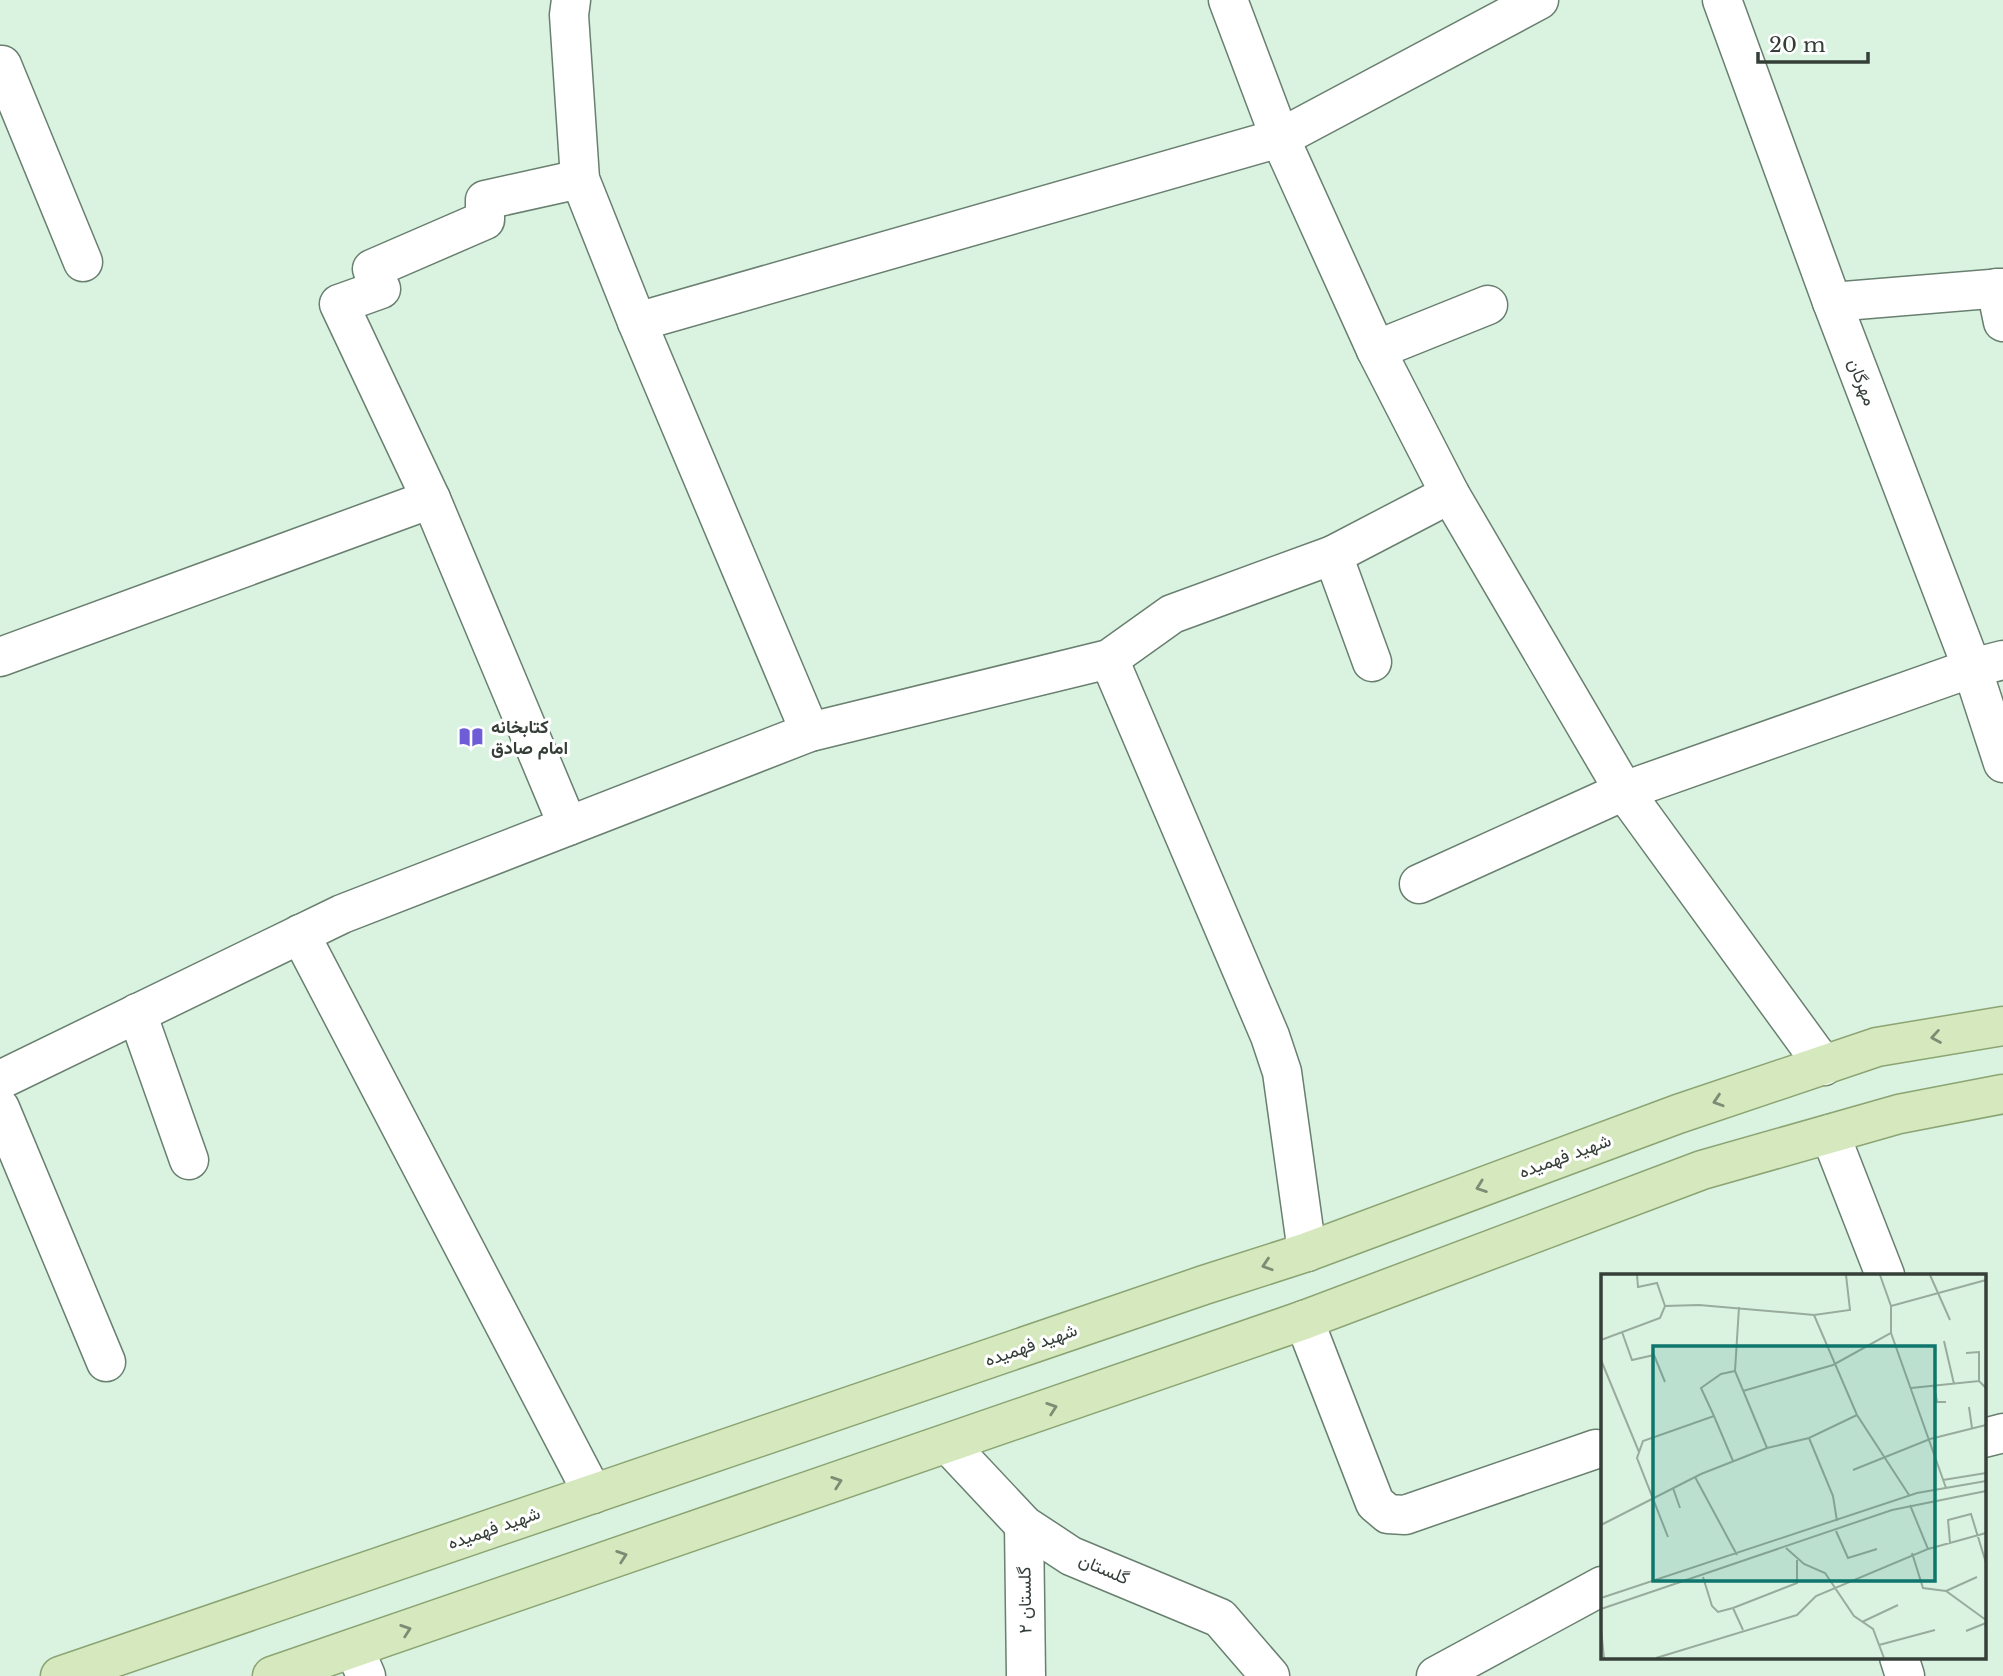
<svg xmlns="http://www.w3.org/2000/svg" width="2003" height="1676" font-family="'Libre Baskerville',Vazirmatn,serif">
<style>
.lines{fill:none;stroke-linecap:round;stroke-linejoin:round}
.minor-casing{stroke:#697f6f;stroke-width:41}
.major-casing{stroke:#8ca473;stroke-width:41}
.minor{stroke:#fff;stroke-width:38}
.major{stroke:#d6e9be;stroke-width:38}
.oneway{stroke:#7d8c74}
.labels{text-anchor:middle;stroke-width:6;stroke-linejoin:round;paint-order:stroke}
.street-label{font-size:18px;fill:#353f38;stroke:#fff}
.poi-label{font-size:18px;font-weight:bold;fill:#353f38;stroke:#fff;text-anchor:start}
.inset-road{fill:none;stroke:#98ab9d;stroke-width:2}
.view{fill:#0f766e;fill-opacity:0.15;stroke:#0f766e;stroke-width:3.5}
.inset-edge{fill:none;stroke:#353f38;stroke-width:3.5}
</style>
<rect width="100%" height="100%" fill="#daf3e1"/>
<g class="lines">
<g class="minor-casing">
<g id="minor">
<polyline points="571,0 569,15 580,179 637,322 810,732"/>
<polyline points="1228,0 1280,138 1376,350 1450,494 1624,791 1824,1066"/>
<polyline points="1722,0 1832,302 1972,668 2003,763"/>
<polyline points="0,66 2,65 83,262"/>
<polyline points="1996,288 2003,322"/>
<polyline points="1832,302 2003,288"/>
<polyline points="637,322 1280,138 1539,0"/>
<polyline points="1376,350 1488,305"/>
<polyline points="431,499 339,304 381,289 372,269 485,220 485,200 580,179"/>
<polyline points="1333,555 1372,662"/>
<polyline points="0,657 431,499 568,826"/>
<polyline points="1109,659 1270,1036 1282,1072 1307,1252"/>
<polyline points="1419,884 1624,791 1972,668 2003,660"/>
<polyline points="300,934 593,1494"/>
<polyline points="137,1013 189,1160"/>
<polyline points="0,1080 342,914 810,732 1109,659 1172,614 1333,555 1450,494"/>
<polyline points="0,1108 106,1362"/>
<polyline points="1830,1134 1885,1275"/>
<polyline points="1304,1320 1375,1503 1388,1514 1405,1515 1596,1449"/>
<polyline points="1984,1438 2003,1433"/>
<polyline points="948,1444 1024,1525 1071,1556 1220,1618 1270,1676"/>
<polyline points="1024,1525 1026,1676"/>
<polyline points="354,1648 366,1676"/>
<polyline points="1899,1657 1905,1676"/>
<polyline points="1436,1676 1602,1586"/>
</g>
</g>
<g class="major-casing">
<g id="major">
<polyline points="60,1676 1204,1285 1307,1252 1678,1114 1877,1047 2003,1026"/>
<polyline points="272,1676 1304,1320 1702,1170 1899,1114 2003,1094"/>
</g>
</g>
<use href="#minor" class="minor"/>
<use href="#major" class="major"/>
</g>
<defs><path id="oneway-chevron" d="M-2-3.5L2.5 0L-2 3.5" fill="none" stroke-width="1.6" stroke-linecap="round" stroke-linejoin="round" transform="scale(1.75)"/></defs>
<g class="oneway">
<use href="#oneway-chevron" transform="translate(1936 1037) rotate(170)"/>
<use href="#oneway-chevron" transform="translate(1718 1101) rotate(162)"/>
<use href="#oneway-chevron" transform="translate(1481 1187) rotate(160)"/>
<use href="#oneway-chevron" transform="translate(1267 1265) rotate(162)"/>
<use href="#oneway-chevron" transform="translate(1052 1408) rotate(-19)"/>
<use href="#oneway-chevron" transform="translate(837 1482) rotate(-19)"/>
<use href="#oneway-chevron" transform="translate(622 1556) rotate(-19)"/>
<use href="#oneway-chevron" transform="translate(406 1630) rotate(-19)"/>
</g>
<defs>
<g id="library-bare" transform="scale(1.89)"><path d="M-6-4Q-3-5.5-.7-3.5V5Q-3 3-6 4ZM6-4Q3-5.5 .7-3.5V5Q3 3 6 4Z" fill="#6d5ed8" stroke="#fff" stroke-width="2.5" paint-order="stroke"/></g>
</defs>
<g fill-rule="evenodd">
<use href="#library-bare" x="471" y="737"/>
</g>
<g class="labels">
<g class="street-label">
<text transform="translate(1862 382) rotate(69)" y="6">مهرگان</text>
<text transform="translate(1565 1156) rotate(-20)" y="6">شهید فهمیده</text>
<text transform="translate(1031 1345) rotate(-19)" y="6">شهید فهمیده</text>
<text transform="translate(494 1528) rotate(-19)" y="6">شهید فهمیده</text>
<text transform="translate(1104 1569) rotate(23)" y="6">گلستان</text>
<text transform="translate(1025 1600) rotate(-91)" y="6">گلستان ۲</text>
</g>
<g class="poi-label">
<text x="491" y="733">کتابخانه<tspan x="491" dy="21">امام صادق</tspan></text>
</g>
</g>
<g transform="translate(1601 1274)">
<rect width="385" height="385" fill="#daf3e1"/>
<path class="inset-road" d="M36,1L37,13L56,9L64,32M279,1L290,32M329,1L349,46M138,33L134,97L166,174M213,41L249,36L245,1M21,58L31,86L53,81L64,108M290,59L345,214M0,66L59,44L64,32L98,31L213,41L256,141L308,221M343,67L353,110M365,79L378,78V107M0,86L38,178M333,112L336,128H345M310,114L378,107L385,114M142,117L232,91L290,59V32L385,6M368,133L371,154M113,142L100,114L120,100L134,97M208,164L232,222L236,247M252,196L329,165L385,151M94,203L136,281M342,206L385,199M72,214L79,234M0,251L100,200L166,174L208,164L256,141M235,257L247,284L276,275M67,263L36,184L42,167L113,142L132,187M349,269L347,246L370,240L385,289M185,274L203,290L224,299L253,342L272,355L283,384M327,275L385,259M311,279L322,314L345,317L385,346M102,303L111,332L117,338L132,334L142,356M345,317L376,303M0,324L316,219L385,207M132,334L196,309V286M0,335L291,236L385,217M261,348L297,331M0,355L3,384M365,357L385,349M278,371L334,356M55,384L196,341L215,322L327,275L309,231"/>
<path class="view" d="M52,72H334V307H52Z"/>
<rect width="385" height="385" class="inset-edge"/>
</g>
<path d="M1758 52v10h110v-10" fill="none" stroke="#353f38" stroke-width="3.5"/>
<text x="1769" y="52" font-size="21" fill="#353f38" stroke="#ffffff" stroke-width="5" paint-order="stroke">20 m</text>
</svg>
